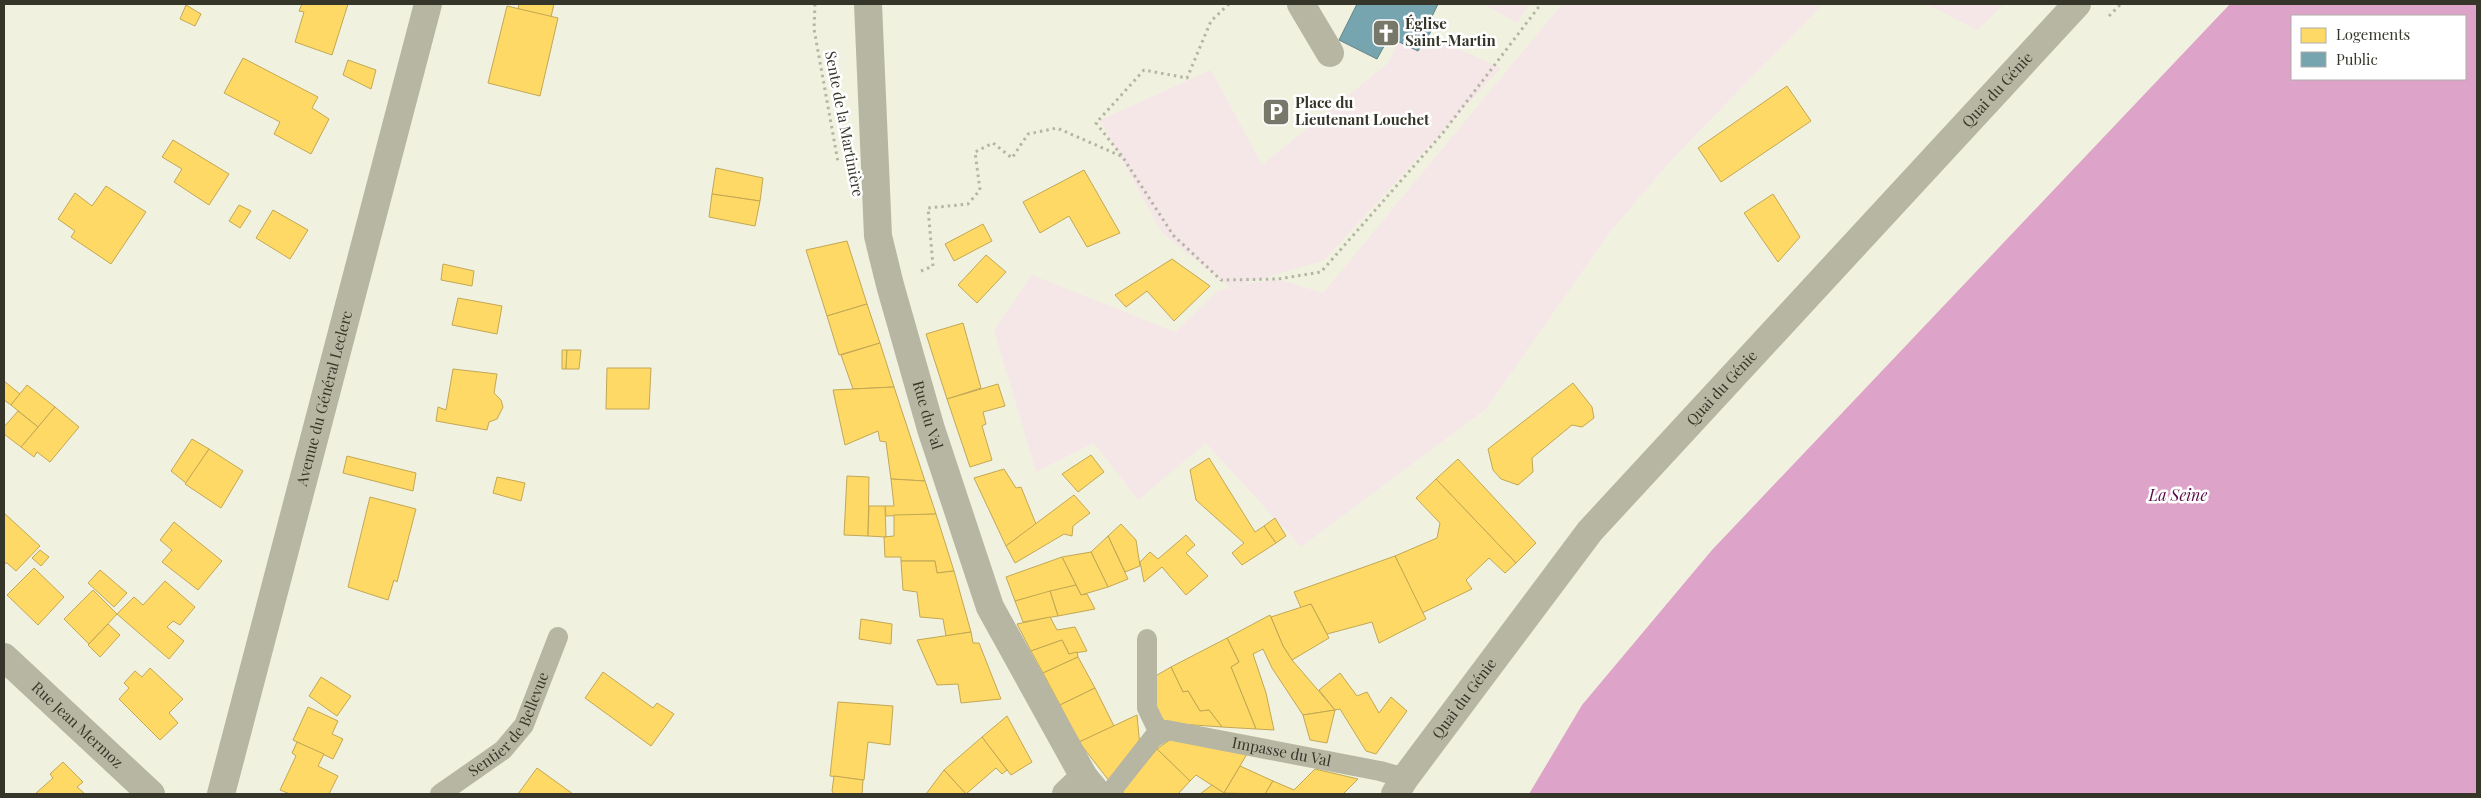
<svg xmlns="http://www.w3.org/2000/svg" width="2481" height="798" font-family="'Playfair Display',serif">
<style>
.green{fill:#f5e7e8}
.water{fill:#dea3c8;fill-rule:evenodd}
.homes{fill:#ffd966;stroke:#c2a854}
.public{fill:#76a5af;stroke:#628387}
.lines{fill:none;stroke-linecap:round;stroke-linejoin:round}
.path{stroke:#b5b5a4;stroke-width:3;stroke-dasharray:2.5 4;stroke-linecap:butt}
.service{stroke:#b6b6a2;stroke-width:20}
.minor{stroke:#b6b6a2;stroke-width:28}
.tertiary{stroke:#b6b6a2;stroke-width:28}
.labels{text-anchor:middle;stroke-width:5;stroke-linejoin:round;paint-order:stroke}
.poi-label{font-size:15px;font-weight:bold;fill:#35352a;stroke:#fff;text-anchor:start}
.street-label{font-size:15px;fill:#35352a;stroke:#fff}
.water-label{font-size:16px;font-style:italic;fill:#560946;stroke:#fff}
</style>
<rect width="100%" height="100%" fill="#f1f1e0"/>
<g class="green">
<polygon points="1484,4 1530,4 1517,23"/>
<polygon points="1562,4 1823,4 1674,157 1610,232 1486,409 1301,547 1206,443 1138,500 1094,443 1036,472 994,330 1032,275 1175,332 1219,290 1231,288 1162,233 1100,120 1211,70 1262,165 1388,63 1405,25 1501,68 1323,261 1235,286 1278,279 1323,293"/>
<polygon points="1927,4 2004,4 1977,30"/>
</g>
<path class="water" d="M2230,4H2477V794H1529L1582,705L1712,550ZM2292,16H2465V79H2292Z"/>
<g class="homes">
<polygon points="302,4 348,4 332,55 295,42 304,12 299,11"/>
<polygon points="519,4 554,4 551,17 518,9"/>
<polygon points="186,5 201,14 195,26 180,19"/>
<polygon points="507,6 558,18 540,96 488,83"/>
<polygon points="243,58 318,97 312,108 329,119 311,154 274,134 280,122 224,93"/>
<polygon points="348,60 376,70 371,89 343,75"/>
<polygon points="1787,86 1811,121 1721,182 1698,148"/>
<polygon points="173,140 229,174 209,205 174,182 182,169 162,157"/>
<polygon points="716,168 763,178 760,201 712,194"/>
<polygon points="1084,170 1120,233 1087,247 1069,216 1040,233 1023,202"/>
<polygon points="106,186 146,212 111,264 71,237 75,231 58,219 75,193 92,206"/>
<polygon points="712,194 760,201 755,226 709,217"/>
<polygon points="1773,194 1800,237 1778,262 1744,213"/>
<polygon points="239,205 251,211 240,228 229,221"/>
<polygon points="273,210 308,230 290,259 256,238"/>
<polygon points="983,224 992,241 954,261 945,244"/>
<polygon points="847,241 867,304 827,316 806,250"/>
<polygon points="986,255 1006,272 977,303 958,285"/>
<polygon points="1172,259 1210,286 1174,321 1147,291 1126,307 1115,295"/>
<polygon points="443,264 474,271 472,286 441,280"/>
<polygon points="458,298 502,306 497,334 452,325"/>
<polygon points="867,304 880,343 839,355 827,316"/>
<polygon points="963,323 981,388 947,399 926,334"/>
<polygon points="880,343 894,387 853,389 841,355"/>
<polygon points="562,350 567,350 566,369 562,369"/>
<polygon points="567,350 581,350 579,369 566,369"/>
<polygon points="607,368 651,368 649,409 606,409"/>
<polygon points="453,369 497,374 494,393 501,400 503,407 497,419 489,422 487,430 436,421 438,407 446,410"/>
<polygon points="4,381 20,394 11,405 4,400"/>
<polygon points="1573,383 1592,407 1594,418 1582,427 1572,425 1532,458 1533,472 1518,485 1501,479 1493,470 1488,449"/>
<polygon points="998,384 1005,406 983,412 986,424 982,426 992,460 970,467 947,399"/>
<polygon points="27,385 55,407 38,427 11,405"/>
<polygon points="894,387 925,481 891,479 886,442 880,441 878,431 845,445 833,390"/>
<polygon points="55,407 79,427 50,462 37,452 34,457 21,447"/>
<polygon points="18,411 38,427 21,447 4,434 4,427"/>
<polygon points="192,439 209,449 186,483 171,471"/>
<polygon points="209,449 243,471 221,508 185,484"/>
<polygon points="1091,455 1104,472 1078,492 1062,474"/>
<polygon points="347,456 416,473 413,491 343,473"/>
<polygon points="1209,458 1255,532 1264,526 1276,543 1242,565 1232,553 1244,543 1196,500 1190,470"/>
<polygon points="1458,459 1536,543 1516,563 1436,479"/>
<polygon points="1004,469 1016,488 1021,487 1036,524 1006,546 974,478"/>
<polygon points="847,476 869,477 868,536 844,535"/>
<polygon points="497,477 525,483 521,501 493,493"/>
<polygon points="891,479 925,481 936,514 886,516 885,506 894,506"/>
<polygon points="1436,479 1516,563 1505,573 1489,558 1466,580 1472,589 1422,613 1395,556 1437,538 1440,523 1416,498"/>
<polygon points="1074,495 1090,513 1073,526 1072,536 1064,534 1015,563 1006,546"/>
<polygon points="370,497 416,509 397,582 394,580 388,600 348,587"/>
<polygon points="869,506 885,506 886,537 868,536"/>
<polygon points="4,513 40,546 16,571 7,563 4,563"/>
<polygon points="936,514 954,571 937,573 935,561 901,561 901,557 885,557 884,537 894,536 894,515"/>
<polygon points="1275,518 1286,536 1276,543 1264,526"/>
<polygon points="174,522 222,561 198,590 162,562 172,550 160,540"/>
<polygon points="1121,524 1136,540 1140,566 1125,572 1108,536"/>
<polygon points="1186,535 1195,545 1186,553 1208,576 1186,595 1162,567 1144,582 1140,562 1150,552 1158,559"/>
<polygon points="1108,536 1128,579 1108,587 1091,552"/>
<polygon points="40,550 49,557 41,566 32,558"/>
<polygon points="1091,552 1108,587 1081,595 1062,557"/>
<polygon points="1395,556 1426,619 1379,643 1372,622 1327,634 1311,604 1301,608 1294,592"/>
<polygon points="1062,557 1076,585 1015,601 1006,577"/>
<polygon points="901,561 935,561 937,573 954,571 971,632 946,636 943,619 920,617 917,592 903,590"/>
<polygon points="34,568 64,597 38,625 7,595"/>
<polygon points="100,570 127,593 114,607 88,583"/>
<polygon points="165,581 195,607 180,625 173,621 167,627 184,641 169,659 117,614 134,597 143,605"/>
<polygon points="1076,585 1081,595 1087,594 1095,609 1058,616 1050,591"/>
<polygon points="93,590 117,614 89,644 64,619"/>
<polygon points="1050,591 1058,616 1023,622 1015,601"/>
<polygon points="1311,604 1329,638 1292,660 1283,646 1271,617"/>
<polygon points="1270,615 1283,646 1292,660 1335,710 1303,715 1272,668 1263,649 1253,654 1266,693 1274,730 1256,729 1231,667 1239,662 1227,638"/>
<polygon points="1050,617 1057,630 1075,627 1087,651 1069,654 1062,640 1031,651 1017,624"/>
<polygon points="861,619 892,624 891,644 859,639"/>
<polygon points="108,624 120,635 100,657 88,645"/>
<polygon points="971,632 973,643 979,643 1001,699 961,703 958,684 937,685 917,640"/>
<polygon points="1227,638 1239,662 1231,667 1256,729 1222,727 1209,710 1200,711 1188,691 1183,692 1171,667"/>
<polygon points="1062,640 1069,654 1077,652 1078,657 1043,673 1031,651"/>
<polygon points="1078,657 1095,688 1060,705 1043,673"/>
<polygon points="1171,667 1183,692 1188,691 1200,711 1209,710 1222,727 1167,723 1155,711 1152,678"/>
<polygon points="150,668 183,699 169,713 178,723 160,740 119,699 129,688 124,683 135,671 142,677"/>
<polygon points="603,672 653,708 657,703 674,714 651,746 585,698"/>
<polygon points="1340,673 1357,696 1367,692 1379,713 1391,697 1407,711 1376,754 1366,751 1340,709 1335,710 1319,690"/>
<polygon points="321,677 351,696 337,716 309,696"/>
<polygon points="1095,688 1114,726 1079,742 1060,705"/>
<polygon points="838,702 893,706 890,745 868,742 864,780 830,776"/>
<polygon points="308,707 338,721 332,734 343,739 333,759 293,740"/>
<polygon points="1335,710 1327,743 1310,740 1303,715"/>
<polygon points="1137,715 1140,747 1110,782 1079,742"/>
<polygon points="1007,716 1032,762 1011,775 982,737"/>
<polygon points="982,737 1007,770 1002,774 996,768 966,794 944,770"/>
<polygon points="1174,737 1247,754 1224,793 1196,775 1190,781 1157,749"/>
<polygon points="297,742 324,754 318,766 338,776 329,794 290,794 280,790 296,756 292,753"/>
<polygon points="1157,749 1190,781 1178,794 1125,794 1122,791"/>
<polygon points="63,762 83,782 77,787 85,794 35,794 53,778 50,774"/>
<polygon points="1240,766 1273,781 1265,794 1224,793"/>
<polygon points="537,768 573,794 518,794"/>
<polygon points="1315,769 1358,779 1343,794 1265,794 1273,781 1294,790"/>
<polygon points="944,770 966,794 926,794"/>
<polygon points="834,776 863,780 862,794 834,794 832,791"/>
<polygon points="1212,785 1224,793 1226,794 1200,794"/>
</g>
<polygon class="public" points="1357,4 1438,4 1427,27 1432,30 1418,51 1389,37 1377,59 1339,40"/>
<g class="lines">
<g class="path">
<polyline points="815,4 814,29 838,162"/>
<polyline points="1229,4 1211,21 1187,78 1144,70 1096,123 1122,156 1173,235 1221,280 1278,279 1321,272 1442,134 1541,4"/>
<polyline points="2109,16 2121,4"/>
<polyline points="921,271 933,266 928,208 968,204 980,190 975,152 993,143 1012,158 1028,134 1057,128 1121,156"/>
</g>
<g class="service">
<polyline points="1147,639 1147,708 1159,733"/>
<path id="s1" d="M440,794L503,750L524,725L558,637"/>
<path id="s2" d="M1109,794L1153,738L1167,730L1380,771L1405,778"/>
</g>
<g class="minor">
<polyline points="1301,4 1330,53"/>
<path id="s3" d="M4,657L151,794"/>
<path id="s4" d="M221,794L428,4"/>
<polyline points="1066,794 1084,777"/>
</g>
<g class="tertiary">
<path id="s5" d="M868,4L878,236L890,285L931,429L990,607L1084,777L1098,794"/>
<path id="s6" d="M1395,794L1405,778L1590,531L2077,4"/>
</g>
</g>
<defs>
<g id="church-square" transform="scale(1.4375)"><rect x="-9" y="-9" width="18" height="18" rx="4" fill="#77776a" stroke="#fff"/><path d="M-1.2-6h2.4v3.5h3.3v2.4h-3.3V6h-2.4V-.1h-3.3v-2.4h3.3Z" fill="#fff"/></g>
<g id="parking-square" transform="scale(1.4375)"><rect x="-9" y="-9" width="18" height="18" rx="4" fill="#77776a" stroke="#fff"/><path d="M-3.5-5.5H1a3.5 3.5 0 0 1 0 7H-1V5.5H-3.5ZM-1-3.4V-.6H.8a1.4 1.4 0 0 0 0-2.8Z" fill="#fff"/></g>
</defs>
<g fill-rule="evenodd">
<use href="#church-square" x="1386" y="33"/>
<use href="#parking-square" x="1276" y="112"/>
</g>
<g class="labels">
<g class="poi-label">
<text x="1405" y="29">Église<tspan x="1405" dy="17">Saint-Martin</tspan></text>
<text x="1295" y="108">Place du<tspan x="1295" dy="17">Lieutenant Louchet</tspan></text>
</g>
<g class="street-label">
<text dy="5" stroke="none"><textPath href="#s6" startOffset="928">Quai du Génie</textPath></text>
<text transform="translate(844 124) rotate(79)" y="5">Sente de la Martinière</text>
<text dy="5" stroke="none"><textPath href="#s6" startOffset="522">Quai du Génie</textPath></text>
<text dy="5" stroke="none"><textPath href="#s4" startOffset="409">Avenue du Général Leclerc</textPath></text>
<text dy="5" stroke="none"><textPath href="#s5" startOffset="418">Rue du Val</textPath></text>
<text dy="5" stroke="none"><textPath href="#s6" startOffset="118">Quai du Génie</textPath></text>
<text dy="5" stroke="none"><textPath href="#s1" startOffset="101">Sentier de Bellevue</textPath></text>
<text dy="5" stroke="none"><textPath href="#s3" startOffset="100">Rue Jean Mermoz</textPath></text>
<text dy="5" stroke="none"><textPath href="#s2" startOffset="204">Impasse du Val</textPath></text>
</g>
<g class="water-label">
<text x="2178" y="501">La Seine</text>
</g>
</g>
<rect width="2481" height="798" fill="none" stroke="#35352a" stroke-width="10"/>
<rect x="2291" y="15" width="175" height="65" fill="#ffffff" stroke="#aeaeaa"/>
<rect x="2301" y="28" width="25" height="15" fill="#ffd966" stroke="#aeaeaa"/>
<text x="2336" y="40" font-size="15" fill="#35352a">Logements</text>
<rect x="2301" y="52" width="25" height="15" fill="#76a5af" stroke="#aeaeaa"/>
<text x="2336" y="65" font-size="15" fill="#35352a">Public</text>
</svg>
